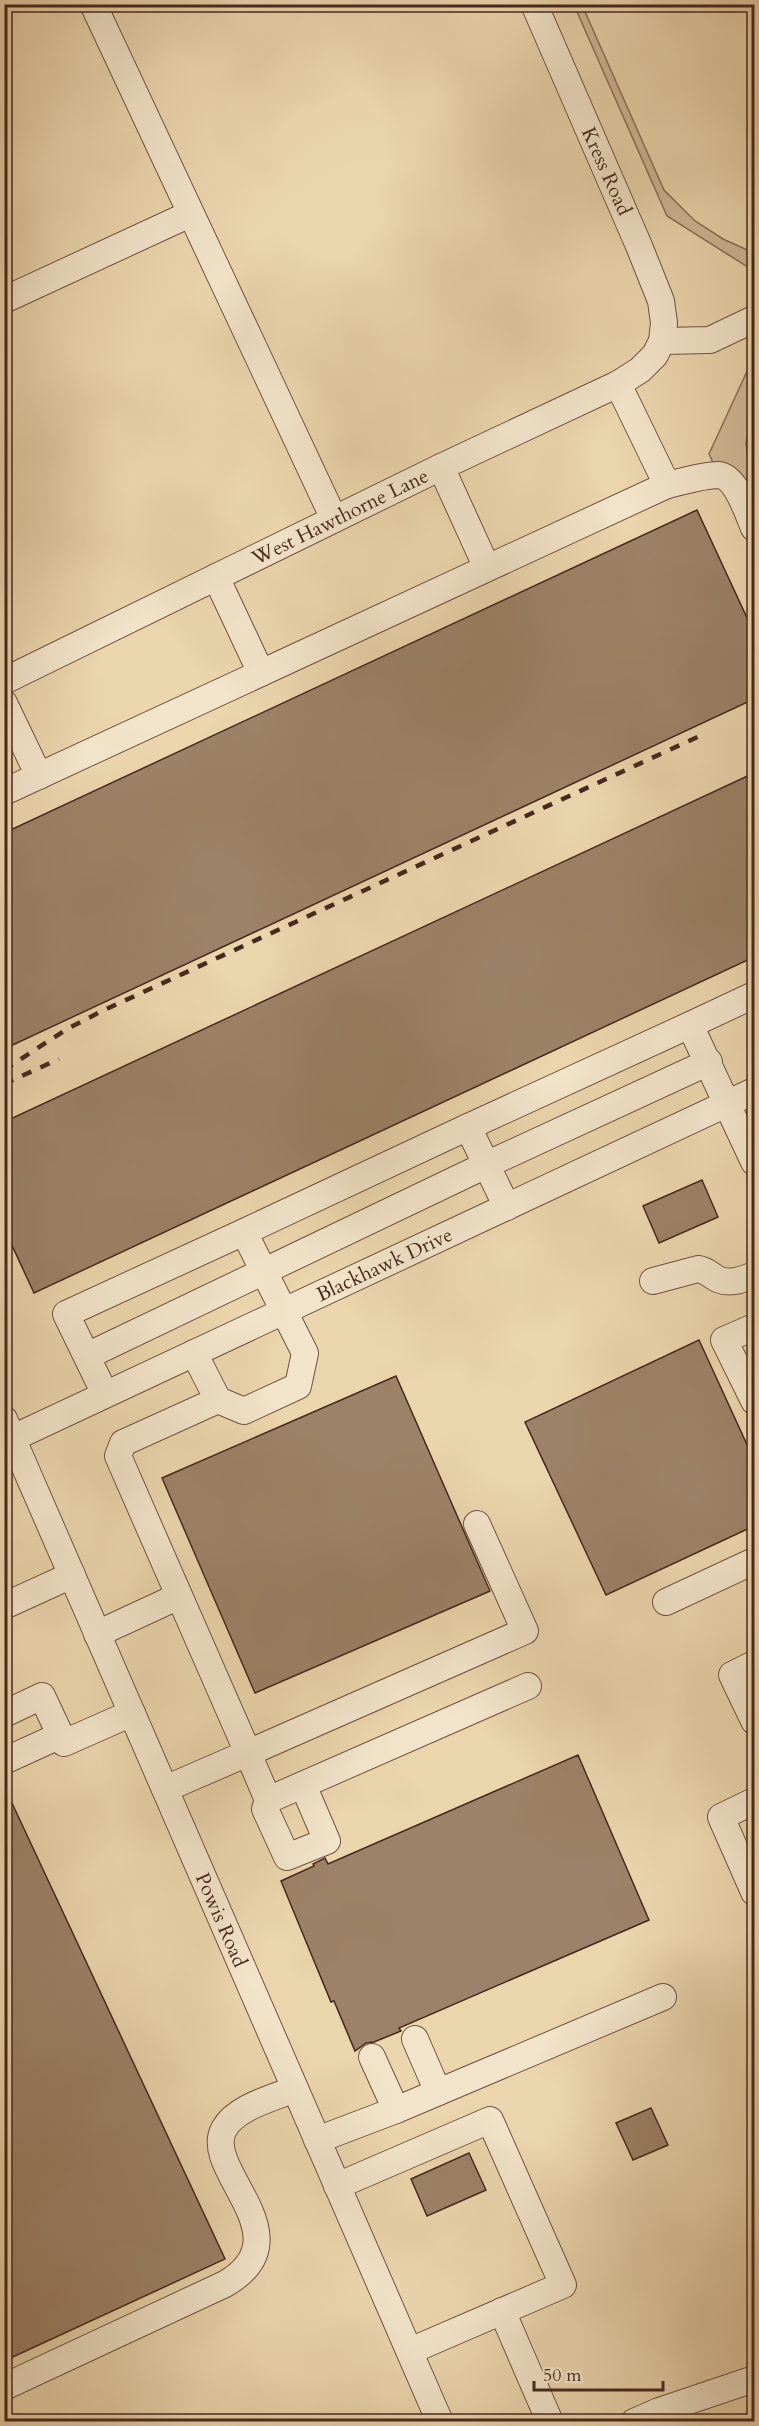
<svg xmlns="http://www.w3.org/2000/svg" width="759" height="2426" font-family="Cardo,serif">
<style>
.green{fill:#cfb895;stroke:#8b7059;stroke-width:1.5}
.building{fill:#9c8268;stroke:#47281d;stroke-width:1.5}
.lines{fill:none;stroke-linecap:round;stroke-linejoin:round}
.minor-casing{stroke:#705341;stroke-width:28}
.minor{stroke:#f2e4ca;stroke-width:26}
.rail{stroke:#47281d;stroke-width:4.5;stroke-dasharray:10 10;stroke-linecap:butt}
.labels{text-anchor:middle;stroke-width:4.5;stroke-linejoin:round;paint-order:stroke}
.street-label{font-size:20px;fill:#47281d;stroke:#f2e4ca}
</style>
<rect width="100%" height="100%" fill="#ebd5ad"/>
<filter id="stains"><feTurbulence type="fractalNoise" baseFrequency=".00333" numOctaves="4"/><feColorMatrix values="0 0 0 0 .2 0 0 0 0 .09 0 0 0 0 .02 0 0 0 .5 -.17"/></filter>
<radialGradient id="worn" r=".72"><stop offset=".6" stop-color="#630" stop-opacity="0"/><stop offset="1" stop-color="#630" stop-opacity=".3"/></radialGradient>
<g class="green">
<polygon points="574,5 582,5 664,190 695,221 723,239 754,253 754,271 667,216"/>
<polygon points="754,356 754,403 746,443 750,471 754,484 754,514 716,469 709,454"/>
</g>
<g class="building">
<polygon points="697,510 754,633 754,699 4,1049 4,833"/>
<polygon points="754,773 754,957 34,1293 4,1228 4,1122"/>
<polygon points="702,1180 718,1217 659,1243 643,1206"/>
<polygon points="699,1340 754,1460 754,1526 606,1595 525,1422"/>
<polygon points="396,1376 490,1591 255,1693 162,1478"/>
<polygon points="578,1755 649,1920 399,2028 401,2031 374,2042 366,2043 355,2051 334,2001 331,2002 281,1881 314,1866 313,1864 325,1858 328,1864"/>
<polygon points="4,1786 225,2259 4,2361"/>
<polygon points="651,2108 668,2145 633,2160 616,2123"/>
<polygon points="469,2153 486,2190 427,2216 411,2179"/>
</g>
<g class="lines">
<g class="minor-casing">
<g id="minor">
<polyline points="93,4 334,519"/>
<polyline points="4,300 190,214"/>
<polyline points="662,341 710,340 754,319"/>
<polyline points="441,467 487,568"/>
<path d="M667,485C681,482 704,475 718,475C736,476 748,514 754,528"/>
<polyline points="216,577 261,673"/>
<path id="s1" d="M4,681L441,467L618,384L640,370L655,355L662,341L664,323L661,301L639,246L534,4"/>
<polyline points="4,703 39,776"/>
<polyline points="4,792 667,485 618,384"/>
<polyline points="754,995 690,1025 754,1162"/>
<polyline points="507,1207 468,1127 690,1025"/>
<path d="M653,1281L698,1269C707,1270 712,1277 720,1280C730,1284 745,1279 754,1275"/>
<polyline points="754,1327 724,1340 754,1401"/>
<polyline points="194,1353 218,1400 244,1411 298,1386 305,1353 244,1232 468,1127"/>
<polyline points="87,1356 486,1165 709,1062"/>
<polyline points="105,1394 66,1314 244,1232"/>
<path id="s2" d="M4,1419L440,2422"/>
<path id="s3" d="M13,1438L754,1091"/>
<polyline points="477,1524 525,1631 248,1753 268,1800 528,1686"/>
<polyline points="666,1602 754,1561"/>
<polyline points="4,1606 72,1575"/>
<polyline points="97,1634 179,1596"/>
<polyline points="754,1664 732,1675 754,1721"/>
<polyline points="4,1714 42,1696 64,1743 132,1713"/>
<polyline points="4,1761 61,1735"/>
<polyline points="165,1789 248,1753 118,1456 123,1443 218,1400"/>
<polyline points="268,1800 265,1809 287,1857 327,1841 303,1785"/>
<polyline points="754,1892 721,1817 754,1801"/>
<polyline points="415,2039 438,2092"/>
<polyline points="372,2057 396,2110"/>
<polyline points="317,2140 396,2110 663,1997"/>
<polyline points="337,2186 490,2120 563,2285 410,2351"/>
<polyline points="502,2311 550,2422"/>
<path d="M4,2387L225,2284C307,2237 201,2170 224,2129C236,2107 273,2098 295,2089"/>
<polyline points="634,2422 659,2411 754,2379"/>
</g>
</g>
<use href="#minor" class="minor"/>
<g class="rail">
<polyline points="4,1070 67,1029 102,1011 704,734"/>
<polyline points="4,1084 59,1059"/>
</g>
</g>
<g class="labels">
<g class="street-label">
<text transform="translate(607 171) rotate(66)" y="7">Kress Road</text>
<text dy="7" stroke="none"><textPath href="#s1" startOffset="374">West Hawthorne Lane</textPath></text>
<text dy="7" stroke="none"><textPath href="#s3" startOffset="410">Blackhawk Drive</textPath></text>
<text dy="7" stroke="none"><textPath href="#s2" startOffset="546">Powis Road</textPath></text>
</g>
</g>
<rect width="759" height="2426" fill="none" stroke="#ebd5ad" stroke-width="24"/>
<rect x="6" y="6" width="747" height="2414" fill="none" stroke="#47281d" stroke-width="3"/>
<rect x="12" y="12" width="735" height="2402" fill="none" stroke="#47281d" stroke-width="1.5"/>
<path d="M534 2381v9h129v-9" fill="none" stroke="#47281d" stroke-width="3"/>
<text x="543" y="2381" font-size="18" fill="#47281d" stroke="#f2e4ca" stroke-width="4.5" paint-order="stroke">50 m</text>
<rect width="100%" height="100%" filter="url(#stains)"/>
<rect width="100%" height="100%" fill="url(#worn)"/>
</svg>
